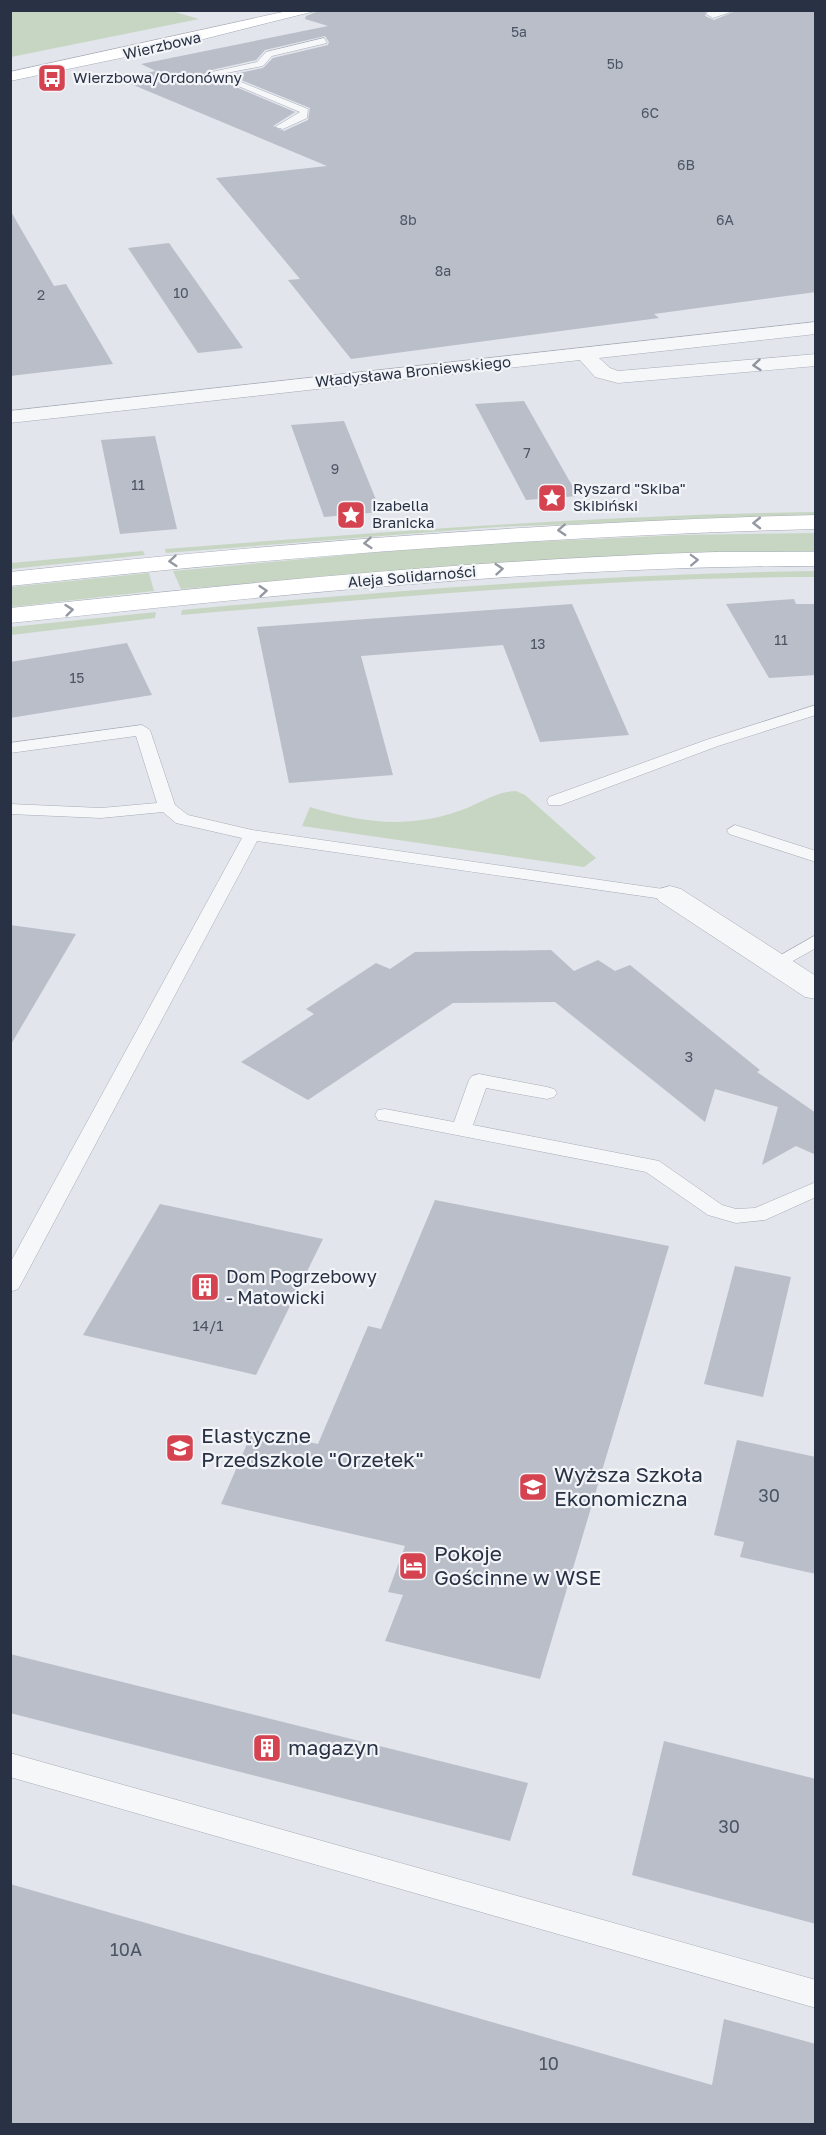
<svg xmlns="http://www.w3.org/2000/svg" width="826" height="2135" font-family="'Golos Text',sans-serif">
<style>
.green{fill:#c7d6c3}
.building{fill:#b9bec9;fill-rule:evenodd}
.lines{fill:none;stroke-linecap:round;stroke-linejoin:round}
.lane-casing{stroke:#a7acb6;stroke-width:1}
.street-casing{stroke:#a7acb6;stroke-width:1}
.secondary-casing{stroke:#a7acb6;stroke-width:1}
.lane{fill:#f5f7f9;fill-rule:evenodd}
.street{fill:#f5f7f9;fill-rule:evenodd}
.secondary{fill:#fff;fill-rule:evenodd}
.oneway{stroke:#8f949e}
.oneway2{stroke:#9498a2}
.labels{text-anchor:middle;stroke-width:4.5;stroke-linejoin:round;paint-order:stroke}
.far-number-label{font-size:14px;fill:#4d5565}
.far-street-label{font-size:15px;fill:#293244;stroke:#f2f4f8}
.far-poi-label{font-size:15px;fill:#293244;stroke:#f2f4f8;text-anchor:start}
.number-label{font-size:15px;fill:#4d5565}
.poi-label{font-size:18px;fill:#293244;stroke:#f2f4f8;text-anchor:start}
.near-number-label{font-size:18px;fill:#4d5565}
.near-poi-label{font-size:21px;fill:#293244;stroke:#f2f4f8;text-anchor:start}
</style>
<rect width="100%" height="100%" fill="#e2e5eb"/>
<g class="green">
<polygon points="172,11 199,19 11,57 11,11"/>
<path d="M815,512V515L497,527L166,553L165,549C382,532 598,515 815,512Z"/>
<path d="M815,533V551C603,555 392,572 181,589L173,571L446,546L681,535Z"/>
<polygon points="143,551 145,555 11,569 11,563"/>
<path d="M815,571V577C604,577 392,598 181,615L182,610C393,590 604,574 815,571Z"/>
<polygon points="149,573 154,591 11,607 11,587"/>
<polygon points="156,612 155,618 11,635 11,627"/>
<path d="M516,791L525,795L596,858L584,867L302,826L310,807C360,822 405,829 456,812C476,806 495,791 516,791Z"/>
</g>
<g class="building">
<path d="M321,10H706L705,16L714,20L738,10H816V292L654,314L659,318L351,359L288,280L300,279L216,178L327,166L119,79L156,71L141,64L328,26L305,19L306,16ZM325,36L329,42L328,45L273,58L263,68L229,75L310,108L308,120L284,131L273,126L295,112L205,74L207,71L256,60L265,50Z"/>
<polygon points="10,210 54,286 66,284 113,364 10,376"/>
<polygon points="169,243 243,348 198,353 128,248"/>
<polygon points="524,401 578,496 526,500 475,404"/>
<polygon points="344,421 381,512 324,517 291,425"/>
<polygon points="155,436 177,529 120,534 101,440"/>
<polygon points="794,599 796,604 816,604 816,675 769,678 726,604"/>
<polygon points="572,604 629,735 540,742 503,645 361,656 393,775 289,783 257,627"/>
<polygon points="127,643 152,695 10,718 10,662"/>
<polygon points="10,925 76,934 10,1046"/>
<polygon points="551,950 574,971 598,960 615,971 630,965 760,1070 757,1072 816,1113 816,1155 796,1146 762,1165 778,1107 715,1089 705,1122 555,1002 453,1003 308,1100 241,1062 314,1014 306,1009 376,963 390,969 415,952"/>
<polygon points="435,1200 669,1246 540,1679 385,1641 403,1595 388,1592 405,1546 221,1504 253,1430 318,1444 368,1326 381,1329"/>
<polygon points="160,1204 323,1239 256,1375 83,1335"/>
<polygon points="735,1266 791,1277 763,1397 704,1384"/>
<polygon points="737,1440 816,1457 816,1574 740,1557 744,1542 714,1535"/>
<polygon points="10,1654 528,1783 510,1841 10,1713"/>
<polygon points="664,1741 816,1779 816,1924 632,1875"/>
<polygon points="10,1884 712,2085 724,2019 816,2044 816,2124 10,2124"/>
</g>
<g class="lines">
<g class="lane-casing">
<g id="lane">
<polygon points="324,38 327,43 272,56 263,66 221,74 308,109 307,118 283,129 275,127 300,112 207,73 257,62 266,52"/>
<polygon points="816,705 816,715 718,746 561,805 549,805 547,801 549,797 706,740"/>
<polygon points="142,725 150,730 175,805 188,815 252,830 670,890 679,895 670,900 257,841 21,1284 18,1289 10,1292 10,1263 242,838 176,823 163,812 101,818 10,814 10,804 101,808 157,803 136,736 10,753 10,743"/>
<polygon points="735,825 816,851 816,862 729,834 727,830"/>
<polygon points="816,935 816,948 782,967 770,967 767,963"/>
<polygon points="479,1074 547,1087 554,1089 557,1093 554,1097 547,1099 486,1088 473,1125 659,1161 722,1205 736,1209 755,1208 816,1182 816,1197 765,1220 736,1223 708,1215 646,1172 385,1121 378,1120 375,1115 378,1110 385,1109 454,1122 469,1080 472,1076"/>
<polygon points="10,1753 816,1980 816,2008 10,1777"/>
</g>
</g>
<g class="street-casing">
<g id="street">
<polygon points="710,10 736,10 713,18 706,14"/>
<polygon points="816,322 816,334 599,358 610,368 618,371 816,354 816,366 618,383 595,377 580,360 10,423 10,411"/>
<polygon points="670,886 681,889 816,976 816,999 805,997 659,901 655,895 659,889"/>
</g>
</g>
<g class="secondary-casing">
<g id="secondary">
<polygon points="292,10 319,10 164,49 10,81 10,72"/>
<path d="M816,515V529C546,536 278,557 10,586V572C278,543 546,522 816,515Z"/>
<path d="M716,552H816V566C546,566 279,595 10,623V608C245,583 480,559 716,552Z"/>
</g>
</g>
<use href="#lane" class="lane"/>
<use href="#street" class="street"/>
<use href="#secondary" class="secondary"/>
</g>
<defs><path id="oneway-chevron" d="M-2-3.5L2.5 0L-2 3.5" fill="none" stroke-width="1.6" stroke-linecap="round" stroke-linejoin="round" transform="scale(1.5)"/></defs>
<use class="oneway" href="#oneway-chevron" transform="translate(757 365) rotate(175)"/>
<g class="oneway2">
<use href="#oneway-chevron" transform="translate(757 523) rotate(179)"/>
<use href="#oneway-chevron" transform="translate(562 530) rotate(177)"/>
<use href="#oneway-chevron" transform="translate(368 543) rotate(175)"/>
<use href="#oneway-chevron" transform="translate(694 560) rotate(-2)"/>
<use href="#oneway-chevron" transform="translate(173 561) rotate(175)"/>
<use href="#oneway-chevron" transform="translate(499 569) rotate(-5)"/>
<use href="#oneway-chevron" transform="translate(263 591) rotate(-5)"/>
<use href="#oneway-chevron" transform="translate(69 610) rotate(-6)"/>
</g>
<defs>
<g id="bus-square" transform="scale(1.5)"><rect x="-9" y="-9" width="18" height="18" rx="4" fill="#d54351" stroke="#f2f4f8"/><path d="M-5-6H5V4H4V6H2V4H-2V6H-4V4H-5ZM-3.5-4V0h7V-4ZM-3.5 1.2v1.5H-2V1.2ZM2 1.2v1.5H3.5V1.2Z" fill="#fff"/></g>
<g id="sight-square" transform="scale(1.5)"><rect x="-9" y="-9" width="18" height="18" rx="4" fill="#d54351" stroke="#f2f4f8"/><path d="M0-6L1.8-2.2L6-1.7L2.9 1.2L3.7 5.4L0 3.3L-3.7 5.4L-2.9 1.2L-6-1.7L-1.8-2.2Z" fill="#fff"/></g>
<g id="building-square" transform="scale(1.5)"><rect x="-9" y="-9" width="18" height="18" rx="4" fill="#d54351" stroke="#f2f4f8"/><path d="M-4-6H4V6H1V3H-1V6H-4ZM-2.5-4.3h1.7v1.8h-1.7ZM.8-4.3h1.7v1.8H.8ZM-2.5-1h1.7V.8h-1.7ZM.8-1h1.7V.8H.8Z" fill="#fff"/></g>
<g id="school-square" transform="scale(1.5)"><rect x="-9" y="-9" width="18" height="18" rx="4" fill="#d54351" stroke="#f2f4f8"/><path d="M0-5L7-2L0 1L-7-2ZM-4 1L0 2.5L4 1V4Q0 6-4 4Z" fill="#fff"/></g>
<g id="university-square" transform="scale(1.5)"><rect x="-9" y="-9" width="18" height="18" rx="4" fill="#d54351" stroke="#f2f4f8"/><path d="M0-5L7-2L0 1L-7-2ZM-4 1L0 2.5L4 1V4Q0 6-4 4Z" fill="#fff"/></g>
<g id="hotel-square" transform="scale(1.5)"><rect x="-9" y="-9" width="18" height="18" rx="4" fill="#d54351" stroke="#f2f4f8"/><path d="M-6-4.5h1.5V1H6V5H4.5V3h-9V5H-6ZM-4 0a1.8 1.8 0 1 1 3.6 0ZM.5 0V-2.5h3Q6-2.5 6 0Z" fill="#fff"/></g>
</defs>
<g fill-rule="evenodd">
<use href="#bus-square" x="52" y="78"/>
<use href="#sight-square" x="552" y="498"/>
<use href="#sight-square" x="351" y="515"/>
<use href="#building-square" x="205" y="1287"/>
<use href="#school-square" x="180" y="1448"/>
<use href="#university-square" x="533" y="1487"/>
<use href="#hotel-square" x="413" y="1566"/>
<use href="#building-square" x="267" y="1748"/>
</g>
<g class="labels">
<g class="far-number-label">
<text x="519" y="37">5a</text>
<text x="615" y="69">5b</text>
<text x="650" y="118">6C</text>
<text x="686" y="170">6B</text>
<text x="408" y="225">8b</text>
<text x="725" y="225">6A</text>
<text x="443" y="276">8a</text>
<text x="181" y="298">10</text>
<text x="41" y="300">2</text>
<text x="527" y="458">7</text>
<text x="335" y="474">9</text>
<text x="138" y="490">11</text>
<text x="781" y="645">11</text>
<text x="538" y="649">13</text>
<text x="77" y="683">15</text>
</g>
<g class="far-street-label">
<text transform="translate(162 46) rotate(-13)" y="5">Wierzbowa</text>
<text transform="translate(413 372) rotate(-6)" y="5">Władysława Broniewskiego</text>
<text transform="translate(412 577) rotate(-5)" y="5">Aleja Solidarności</text>
</g>
<g class="far-poi-label">
<text x="73" y="83">Wierzbowa/Ordonówny</text>
<text x="573" y="494">Ryszard "Skiba"<tspan x="573" dy="17">Skibiński</tspan></text>
<text x="372" y="511">Izabella<tspan x="372" dy="17">Branicka</tspan></text>
</g>
<g class="number-label">
<text x="689" y="1062">3</text>
<text x="208" y="1331">14/1</text>
</g>
<g class="poi-label">
<text x="226" y="1283">Dom Pogrzebowy<tspan x="226" dy="21">- Matowicki</tspan></text>
</g>
<g class="near-number-label">
<text x="769" y="1502">30</text>
<text x="729" y="1833">30</text>
<text x="126" y="1956">10A</text>
<text x="549" y="2070">10</text>
</g>
<g class="near-poi-label">
<text x="201" y="1443">Elastyczne<tspan x="201" dy="24">Przedszkole "Orzełek"</tspan></text>
<text x="554" y="1482">Wyższa Szkoła<tspan x="554" dy="24">Ekonomiczna</tspan></text>
<text x="434" y="1561">Pokoje<tspan x="434" dy="24">Gościnne w WSE</tspan></text>
<text x="288" y="1755">magazyn</text>
</g>
</g>
<rect width="826" height="2135" fill="none" stroke="#293244" stroke-width="24"/>
</svg>
